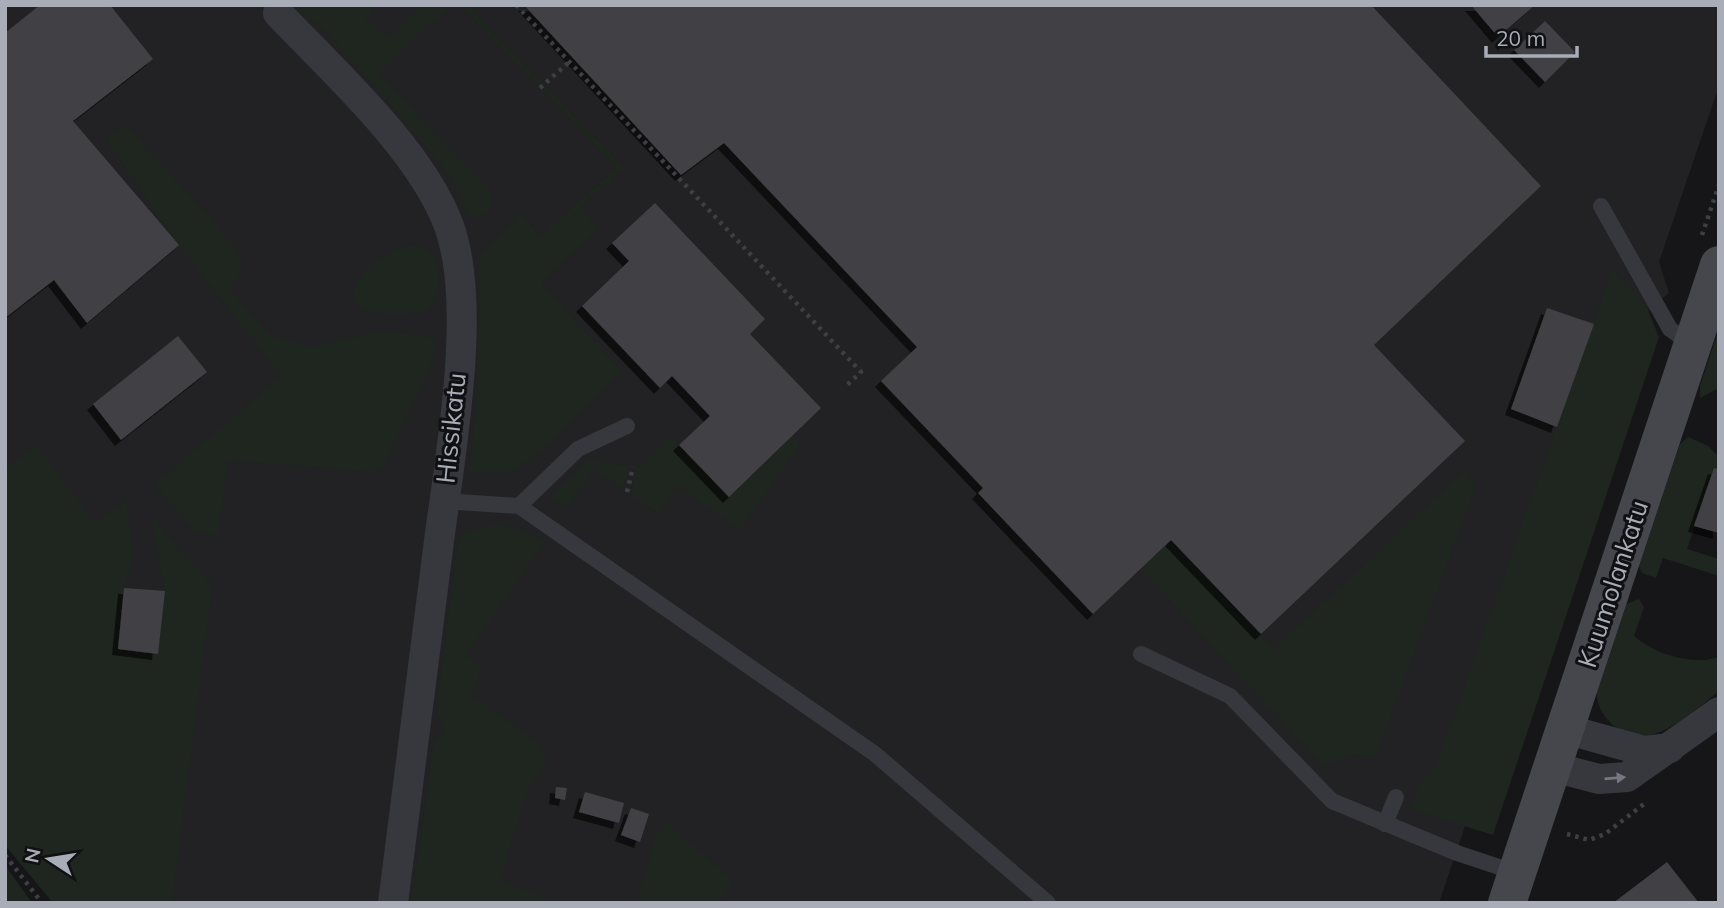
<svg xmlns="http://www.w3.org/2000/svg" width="1724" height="908" font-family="Mulish,sans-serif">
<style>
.built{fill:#222225}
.green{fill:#1e261f}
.building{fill:#404145;filter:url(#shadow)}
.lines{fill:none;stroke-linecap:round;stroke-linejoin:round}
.path{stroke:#3d3f44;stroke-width:4.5;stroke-dasharray:3.5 5;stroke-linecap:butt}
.lane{stroke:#37383d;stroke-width:16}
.street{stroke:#37383d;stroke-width:30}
.secondary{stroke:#45474d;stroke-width:38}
.oneway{fill:#757881}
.labels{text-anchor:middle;stroke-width:6;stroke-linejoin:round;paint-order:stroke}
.street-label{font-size:26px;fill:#a8adb8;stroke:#111113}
</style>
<defs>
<filter id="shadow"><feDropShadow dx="-6" dy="6" stdDeviation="0" flood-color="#0009"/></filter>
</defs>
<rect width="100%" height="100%" fill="#161618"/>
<polygon class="built" points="5,5 1719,5 1719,86 1659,262 1669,293 1636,321 1439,903 96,903 5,780"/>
<g class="green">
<polygon points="289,5 377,5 365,19 388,37 423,5 451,5 378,73 488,189 494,198 489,211 481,216 468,215 459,192 441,164 394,108 323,28"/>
<path d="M460,5H468L624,168L581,208L599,228L541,283L621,371C598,393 537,461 512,471C498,476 484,473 469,473L476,412L479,264L482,254L521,214L540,236L617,168Z"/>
<path d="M125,124L229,239C243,262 248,268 229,289L271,336L311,347L384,331L425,336L434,340L435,355L384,466L374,472L228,460L218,537L195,531L154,485L281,376L179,245L105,138Z"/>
<path d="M414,244C440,247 449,294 426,309C417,315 405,314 394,314C377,314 366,313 353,302C351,271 386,251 414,244Z"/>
<polygon points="1613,269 1648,310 1659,337 1493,835 1410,809 1422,779 1435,769"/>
<polygon points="1719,329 1719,388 1700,398 1700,386"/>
<polygon points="793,435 800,445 739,530 678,486 659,514 631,495 636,470 671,437 729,496"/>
<polygon points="1688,437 1708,446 1719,457 1719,469 1714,468 1687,549 1719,559 1719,576 1663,558 1656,578 1642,573 1638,564 1680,444"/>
<polygon points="37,445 94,523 126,500 134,555 124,588 118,649 165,591 151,516 212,587 172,903 53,903 5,845 5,469"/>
<polygon points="588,460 629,467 623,489 594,470 567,508 550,496"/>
<polygon points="1464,471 1476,486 1375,758 1356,754 1324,766 1140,569 1171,540 1274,649"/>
<polygon points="496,524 516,527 545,542 466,655 482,668 472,696 538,743 547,762 525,796 500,881 564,903 411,903 434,742 445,730 436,713 458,541 465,532"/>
<path d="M1639,599L1644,607L1634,636C1654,654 1693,666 1719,657V691C1690,714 1643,760 1609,721C1602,714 1596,702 1597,692C1601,663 1616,633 1624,605Z"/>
<polygon points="667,823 733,881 719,903 636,903 657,833"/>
<polygon points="5,865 32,903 5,903"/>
</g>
<g class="building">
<polygon points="40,5 110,5 153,59 73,121 179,245 87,323 54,280 5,318 5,33"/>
<polygon points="524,5 1371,5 1541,186 1374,345 1465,441 1261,634 1171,540 1093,614 978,493 983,488 881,381 917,347 724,143 681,175"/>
<polygon points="1471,5 1535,5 1498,37"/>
<polygon points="1545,21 1575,52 1545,82 1514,50"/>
<polygon points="655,203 765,319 750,334 821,408 729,497 679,445 710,416 672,376 660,388 582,306 629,261 612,243"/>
<polygon points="1547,308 1594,324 1557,427 1511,409"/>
<polygon points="178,336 207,372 121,440 93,404"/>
<polygon points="1714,468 1719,469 1719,533 1694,526"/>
<polygon points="124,588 165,591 158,654 118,649"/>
<polygon points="556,787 567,788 565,800 555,798"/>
<polygon points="585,792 624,803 619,823 579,812"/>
<polygon points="631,808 649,814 640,842 621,835"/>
<polygon points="1667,862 1699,903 1613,903"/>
</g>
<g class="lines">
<g class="path">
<polyline points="516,5 861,372 845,387"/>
<polyline points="540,88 569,62"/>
<polyline points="1702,235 1719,185"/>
<polyline points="627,492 633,467"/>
<polyline points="1567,834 1589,840 1605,834 1644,804"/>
<polyline points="5,855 42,903"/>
</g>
<g class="lane">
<polyline points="1601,206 1670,329 1692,345"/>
<polyline points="444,501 519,506 875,754 1048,903"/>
<polyline points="519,506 578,449 627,426"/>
<polyline points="1141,654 1230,696 1332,801 1457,853 1517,873"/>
<polyline points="1385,824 1396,797"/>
</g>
<g class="street">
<path d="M278,13C334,72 421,150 449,226C478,306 450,456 439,541C424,662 408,782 393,903"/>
<polyline points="1565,729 1644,751 1670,748"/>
<polyline points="1553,767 1599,779 1627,777 1719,712"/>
</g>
<polyline class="secondary" points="1507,903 1719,265"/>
</g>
<defs><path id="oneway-solid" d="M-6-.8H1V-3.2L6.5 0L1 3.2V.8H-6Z" transform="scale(1.75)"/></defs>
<use class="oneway" href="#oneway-solid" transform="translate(1615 778) rotate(-5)"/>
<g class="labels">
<g class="street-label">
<text transform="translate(451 428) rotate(-84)" y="9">Hissikatu</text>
<text transform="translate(1613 584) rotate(-72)" y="9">Kuumolankatu</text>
</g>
</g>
<rect width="1724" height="908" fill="none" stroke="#a8adb8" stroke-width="14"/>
<g transform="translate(49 859) rotate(282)" stroke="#111113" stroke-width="5" paint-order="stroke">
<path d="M0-5L12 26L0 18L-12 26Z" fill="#a8adb8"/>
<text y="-10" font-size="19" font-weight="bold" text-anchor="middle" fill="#a8adb8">N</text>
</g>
<path d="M1486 46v10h91v-10" fill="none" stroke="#a8adb8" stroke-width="3.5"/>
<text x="1496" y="46" font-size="21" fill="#a8adb8" stroke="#111113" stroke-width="5" paint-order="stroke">20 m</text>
</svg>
